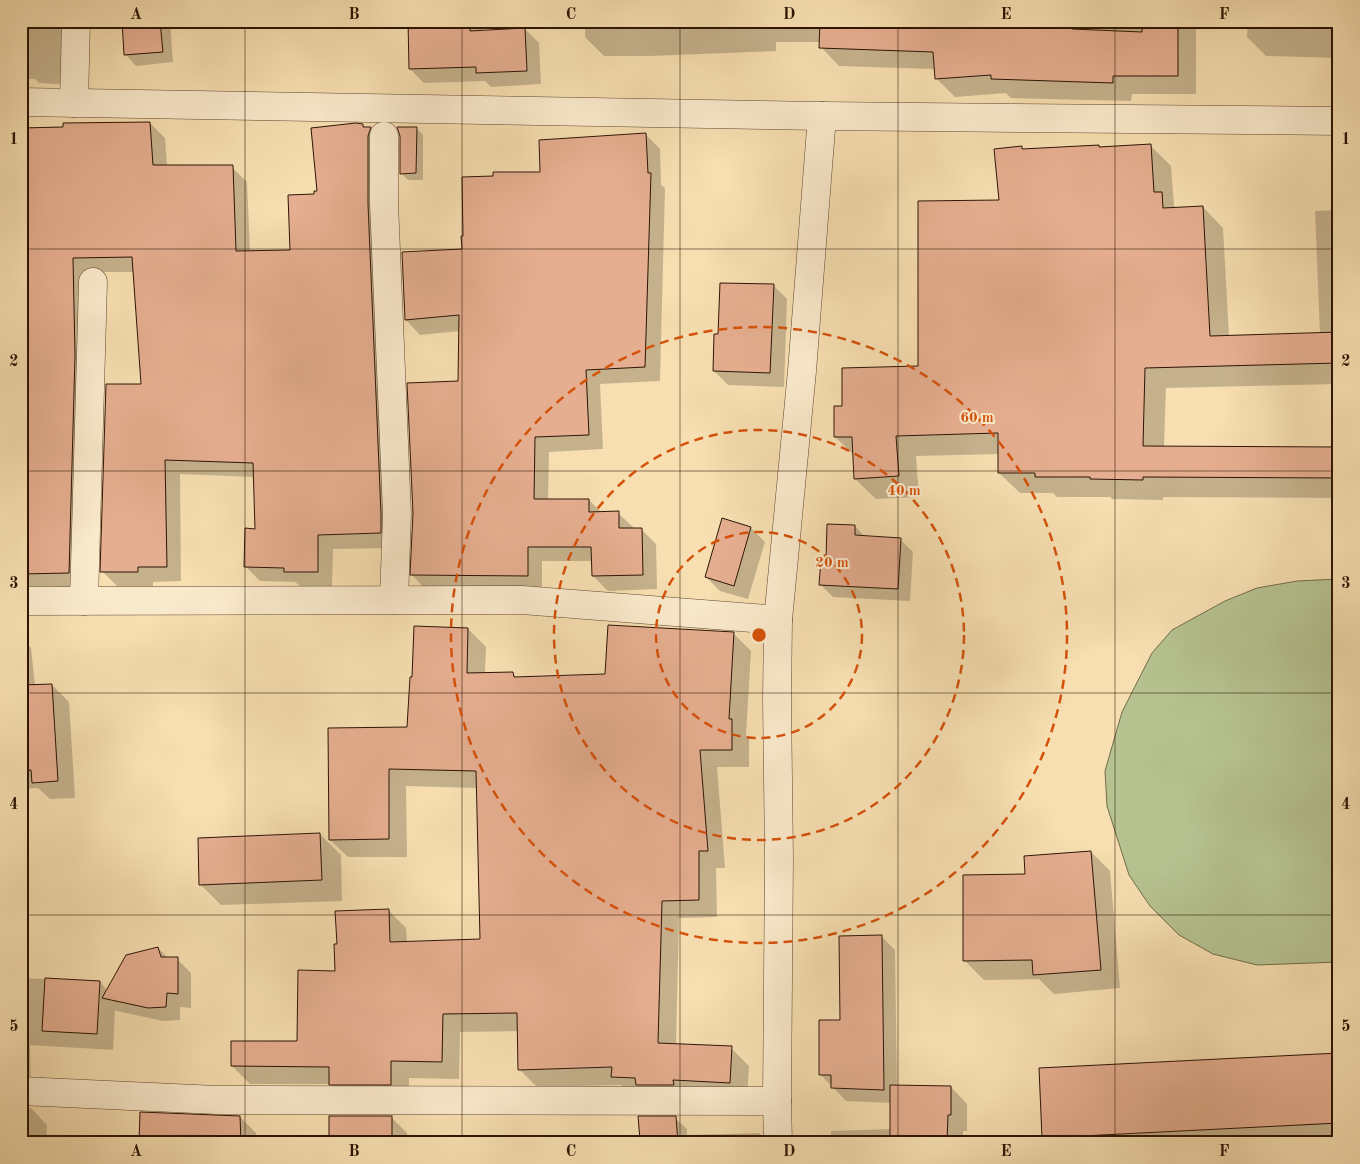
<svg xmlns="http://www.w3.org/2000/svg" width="1360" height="1164" font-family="'Old Standard TT',serif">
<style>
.green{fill:#b6c391;stroke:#726c4a}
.shadow{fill:#0003}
.building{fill:#e5ae90;stroke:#2d1404}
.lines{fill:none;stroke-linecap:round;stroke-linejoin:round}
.minor-casing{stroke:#60472f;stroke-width:29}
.minor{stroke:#faeacc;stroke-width:28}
.grid{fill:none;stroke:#2d1404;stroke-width:1;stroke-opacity:0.55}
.ring{fill:none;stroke:#d5520b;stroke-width:2.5;stroke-dasharray:9 6}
.centre{fill:#d5520b;stroke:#faeacc;stroke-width:2.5}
.ring-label{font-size:15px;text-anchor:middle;font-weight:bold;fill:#d5520b;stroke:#faeacc;stroke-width:4;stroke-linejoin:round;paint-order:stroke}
.neatline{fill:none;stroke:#2d1404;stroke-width:2}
.grid-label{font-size:16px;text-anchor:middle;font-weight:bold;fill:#2d1404}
</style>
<rect width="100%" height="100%" fill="#f7dfb1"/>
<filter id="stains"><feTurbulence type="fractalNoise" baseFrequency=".004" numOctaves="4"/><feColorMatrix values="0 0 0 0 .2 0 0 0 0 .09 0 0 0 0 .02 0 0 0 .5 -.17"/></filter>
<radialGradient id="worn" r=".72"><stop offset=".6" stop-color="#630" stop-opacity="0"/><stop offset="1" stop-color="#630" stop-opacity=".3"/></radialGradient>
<polygon class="green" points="1339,579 1339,962 1257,965 1213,954 1179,935 1150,906 1129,875 1107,806 1105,771 1122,712 1152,653 1172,630 1225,601 1257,588 1297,581"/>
<g class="shadow">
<polygon points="21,21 76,21 71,85 39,83 35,79 21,79"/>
<polygon points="123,21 170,21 173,62 136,66 126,55"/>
<polygon points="409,21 482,21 483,32 525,29 539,43 541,84 491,87 485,81 424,83 410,69"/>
<polygon points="585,21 1196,21 1196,94 1132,94 1131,101 1011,98 1006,93 955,97 936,78 935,69 839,66 821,47 821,42 776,42 776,51 650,56 604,56 585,37"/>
<polygon points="1248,21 1339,21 1339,58 1266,56 1247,37"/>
<polygon points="150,123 165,138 167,166 232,167 247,182 250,252 291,251 315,195 319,192 362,125 366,128 371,128 386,143 395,548 333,549 332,587 300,586 295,582 260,581 245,566 256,530 254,477 180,474 181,581 153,582 153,586 117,586 102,571 142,385 134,272 87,272 84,587 21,586 21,129"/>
<polygon points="416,128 423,135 423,180 408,180 401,173"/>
<polygon points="645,134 660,149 661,185 665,188 660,381 600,384 603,449 549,452 548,500 589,500 602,513 618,513 633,527 633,530 641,529 656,544 657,589 608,591 593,576 593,561 542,561 542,590 426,590 412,575 459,382 460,331 420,335 406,320 463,250 541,173"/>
<polygon points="1150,145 1171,166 1174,206 1177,209 1203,207 1223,228 1229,336 1320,334 1315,211 1339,210 1339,384 1166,388 1164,447 1339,448 1339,498 1163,497 1163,500 1112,499 1110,497 1057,497 1053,493 1020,493 999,473 999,454 916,456 919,497 876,499 855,479 854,455 835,437 843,407 920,368 1000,201 1022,148 1024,150 1099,146 1101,148"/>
<polygon points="773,285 787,299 784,387 728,385 714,371 719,335"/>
<polygon points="723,520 751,528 765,542 748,599 720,591 706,577"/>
<polygon points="855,526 865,537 900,539 913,552 910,601 833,597 820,584"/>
<polygon points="468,629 486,647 485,674 513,674 517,678 606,675 733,633 751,651 746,735 749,738 749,767 717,767 725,868 716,868 717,917 679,918 676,1045 731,1048 749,1066 747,1100 631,1094 621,1085 537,1087 519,1069 518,1031 460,1032 459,1079 409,1078 409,1102 348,1102 331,1084 250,1084 232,1066 298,1043 336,972 388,910 406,928 407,943 482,940 478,788 406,786 407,857 348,857 330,840 409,729"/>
<polygon points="21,638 31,648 35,686 52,685 69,702 75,798 50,799 38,788 21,789"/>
<polygon points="320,834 341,855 342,901 221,905 200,884"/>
<polygon points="1091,852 1110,871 1120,988 1054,994 1039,979 984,980 964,960 1027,876"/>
<polygon points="881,936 895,950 897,1086 951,1087 967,1104 967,1131 963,1131 963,1143 831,1143 831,1131 891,1129 892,1103 846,1101 821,1075 841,1021"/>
<polygon points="158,948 168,958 177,959 191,973 191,1008 180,1007 180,1020 163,1021 117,1011 115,1010 113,1050 30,1045 31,1093 24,1100 21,1107 31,1108 47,1125 46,1143 21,1143 21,978 100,982 107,990"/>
<polygon points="1339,1054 1339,1143 1044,1143 1040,1069"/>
<polygon points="240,1117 256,1133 256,1143 140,1143"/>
<polygon points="391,1117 407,1133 407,1143 330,1143"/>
<polygon points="640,1118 675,1118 687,1129 687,1135 759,1133 769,1143 642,1143"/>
<polygon points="480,1139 519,1139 523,1143 480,1143"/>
</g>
<g class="building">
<polygon points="122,21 160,21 163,52 124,55"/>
<polygon points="408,21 470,21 470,31 525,28 527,71 476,73 476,67 409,69"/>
<polygon points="820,21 1021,21 1022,24 1072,26 1072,29 1142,32 1142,21 1178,21 1178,76 1113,76 1113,83 991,79 991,75 935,79 933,52 819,48"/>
<polygon points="150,122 153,165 233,165 236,251 290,250 288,195 314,194 314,191 317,191 311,128 356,123 363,124 363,127 371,127 368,136 368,204 381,514 381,533 318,535 318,572 284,572 284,568 244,567 245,528 255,529 253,463 165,460 167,567 138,567 138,572 100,572 106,384 141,384 132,257 73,258 75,355 69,573 21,574 21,128 63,127 63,123"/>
<polygon points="397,127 417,127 416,173 400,174 400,136"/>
<polygon points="646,133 648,173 651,173 645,367 586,370 589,435 535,437 534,499 589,499 589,512 619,511 619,528 642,528 643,575 592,576 591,547 528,547 528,576 410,575 413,513 407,383 458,381 459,315 405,320 402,252 462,249 461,236 463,236 462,177 493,176 493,172 540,172 539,140"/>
<polygon points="1151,144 1154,192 1162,192 1163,208 1203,206 1210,336 1339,332 1339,363 1145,368 1143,446 1339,447 1339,478 1143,477 1143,480 1090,479 1090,477 1035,477 1035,473 998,473 998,433 896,436 899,476 854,479 852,437 834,437 834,406 842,406 842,368 918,366 918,201 999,200 994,149 1022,146 1022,149 1099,145 1099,147"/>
<polygon points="720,283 774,284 770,373 713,371 714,334 718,334"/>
<polygon points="722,518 751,527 734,586 705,577"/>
<polygon points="827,524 855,525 855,535 901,538 898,589 819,585 821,559 826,559"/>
<polygon points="608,625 734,632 729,719 732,719 732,750 700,750 708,851 699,851 699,900 662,901 658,1043 732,1046 730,1083 673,1080 674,1085 636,1085 635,1078 611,1077 612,1067 518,1070 517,1013 443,1014 442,1062 391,1061 391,1085 329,1085 329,1067 231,1066 231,1041 297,1041 298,970 335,971 334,944 337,944 335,911 389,909 390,942 480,939 476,771 389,769 389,839 329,840 328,728 407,727 410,677 412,677 414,626 468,628 467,673 513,672 514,677 605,674"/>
<polygon points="52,684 58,781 32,783 31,770 21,771 21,685"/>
<polygon points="320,833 322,880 199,885 198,838"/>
<polygon points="1091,851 1101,970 1033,975 1032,960 963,961 963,875 1025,874 1024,856"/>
<polygon points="882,935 884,1090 831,1088 831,1075 819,1075 819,1020 840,1020 839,936"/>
<polygon points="158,947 161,957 178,957 178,994 167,993 166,1007 148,1008 102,998 126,955"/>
<polygon points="45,978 100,981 97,1034 42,1031"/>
<polygon points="1339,1053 1339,1123 1042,1138 1039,1068"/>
<polygon points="890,1085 951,1086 951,1115 948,1115 947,1143 890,1143"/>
<polygon points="140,1112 240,1116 241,1143 139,1143"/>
<rect x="329" y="1116" width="63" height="27"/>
<polygon points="638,1116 676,1116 678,1143 650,1143 649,1139 640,1140"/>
</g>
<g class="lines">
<g class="minor-casing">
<g id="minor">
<polyline points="21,102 822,116"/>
<polyline points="74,103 76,21"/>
<polyline points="384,136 384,203 397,514 394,600"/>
<polyline points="21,601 522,600 778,620"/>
<polyline points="84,601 93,282"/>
<polyline points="21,1091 217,1100 777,1101"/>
<polyline points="778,1143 777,1101 779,858 777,700 778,620 802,371 822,116 1339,121"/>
</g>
</g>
<use href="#minor" class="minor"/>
</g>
<path class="grid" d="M245,21V1143M462,21V1143M680,21V1143M898,21V1143M1115,21V1143M21,249H1339M21,471H1339M21,693H1339M21,915H1339"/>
<g class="ring">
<circle cx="759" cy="635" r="103"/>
<circle cx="759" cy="635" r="205"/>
<circle cx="759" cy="635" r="308"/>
</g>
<circle cx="759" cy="635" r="8" class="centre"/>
<g class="ring-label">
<text x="977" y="422">60 m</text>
<text x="904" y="495">40 m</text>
<text x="832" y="567">20 m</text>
</g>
<rect width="1360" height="1164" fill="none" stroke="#f7dfb1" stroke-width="55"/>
<rect x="28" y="28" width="1304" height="1108" class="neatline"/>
<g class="grid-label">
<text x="136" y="19">A</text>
<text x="354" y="19">B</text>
<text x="571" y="19">C</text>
<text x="789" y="19">D</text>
<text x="1006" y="19">E</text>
<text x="1224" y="19">F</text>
<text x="14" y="144">1</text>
<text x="1346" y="144">1</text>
<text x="14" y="366">2</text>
<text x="1346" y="366">2</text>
<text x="14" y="588">3</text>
<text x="1346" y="588">3</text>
<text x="14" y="809">4</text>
<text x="1346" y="809">4</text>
<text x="14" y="1031">5</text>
<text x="1346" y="1031">5</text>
<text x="136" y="1156">A</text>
<text x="354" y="1156">B</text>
<text x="571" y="1156">C</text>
<text x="789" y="1156">D</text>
<text x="1006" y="1156">E</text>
<text x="1224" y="1156">F</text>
</g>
<rect width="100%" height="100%" filter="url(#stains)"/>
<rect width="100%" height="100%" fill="url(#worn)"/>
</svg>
